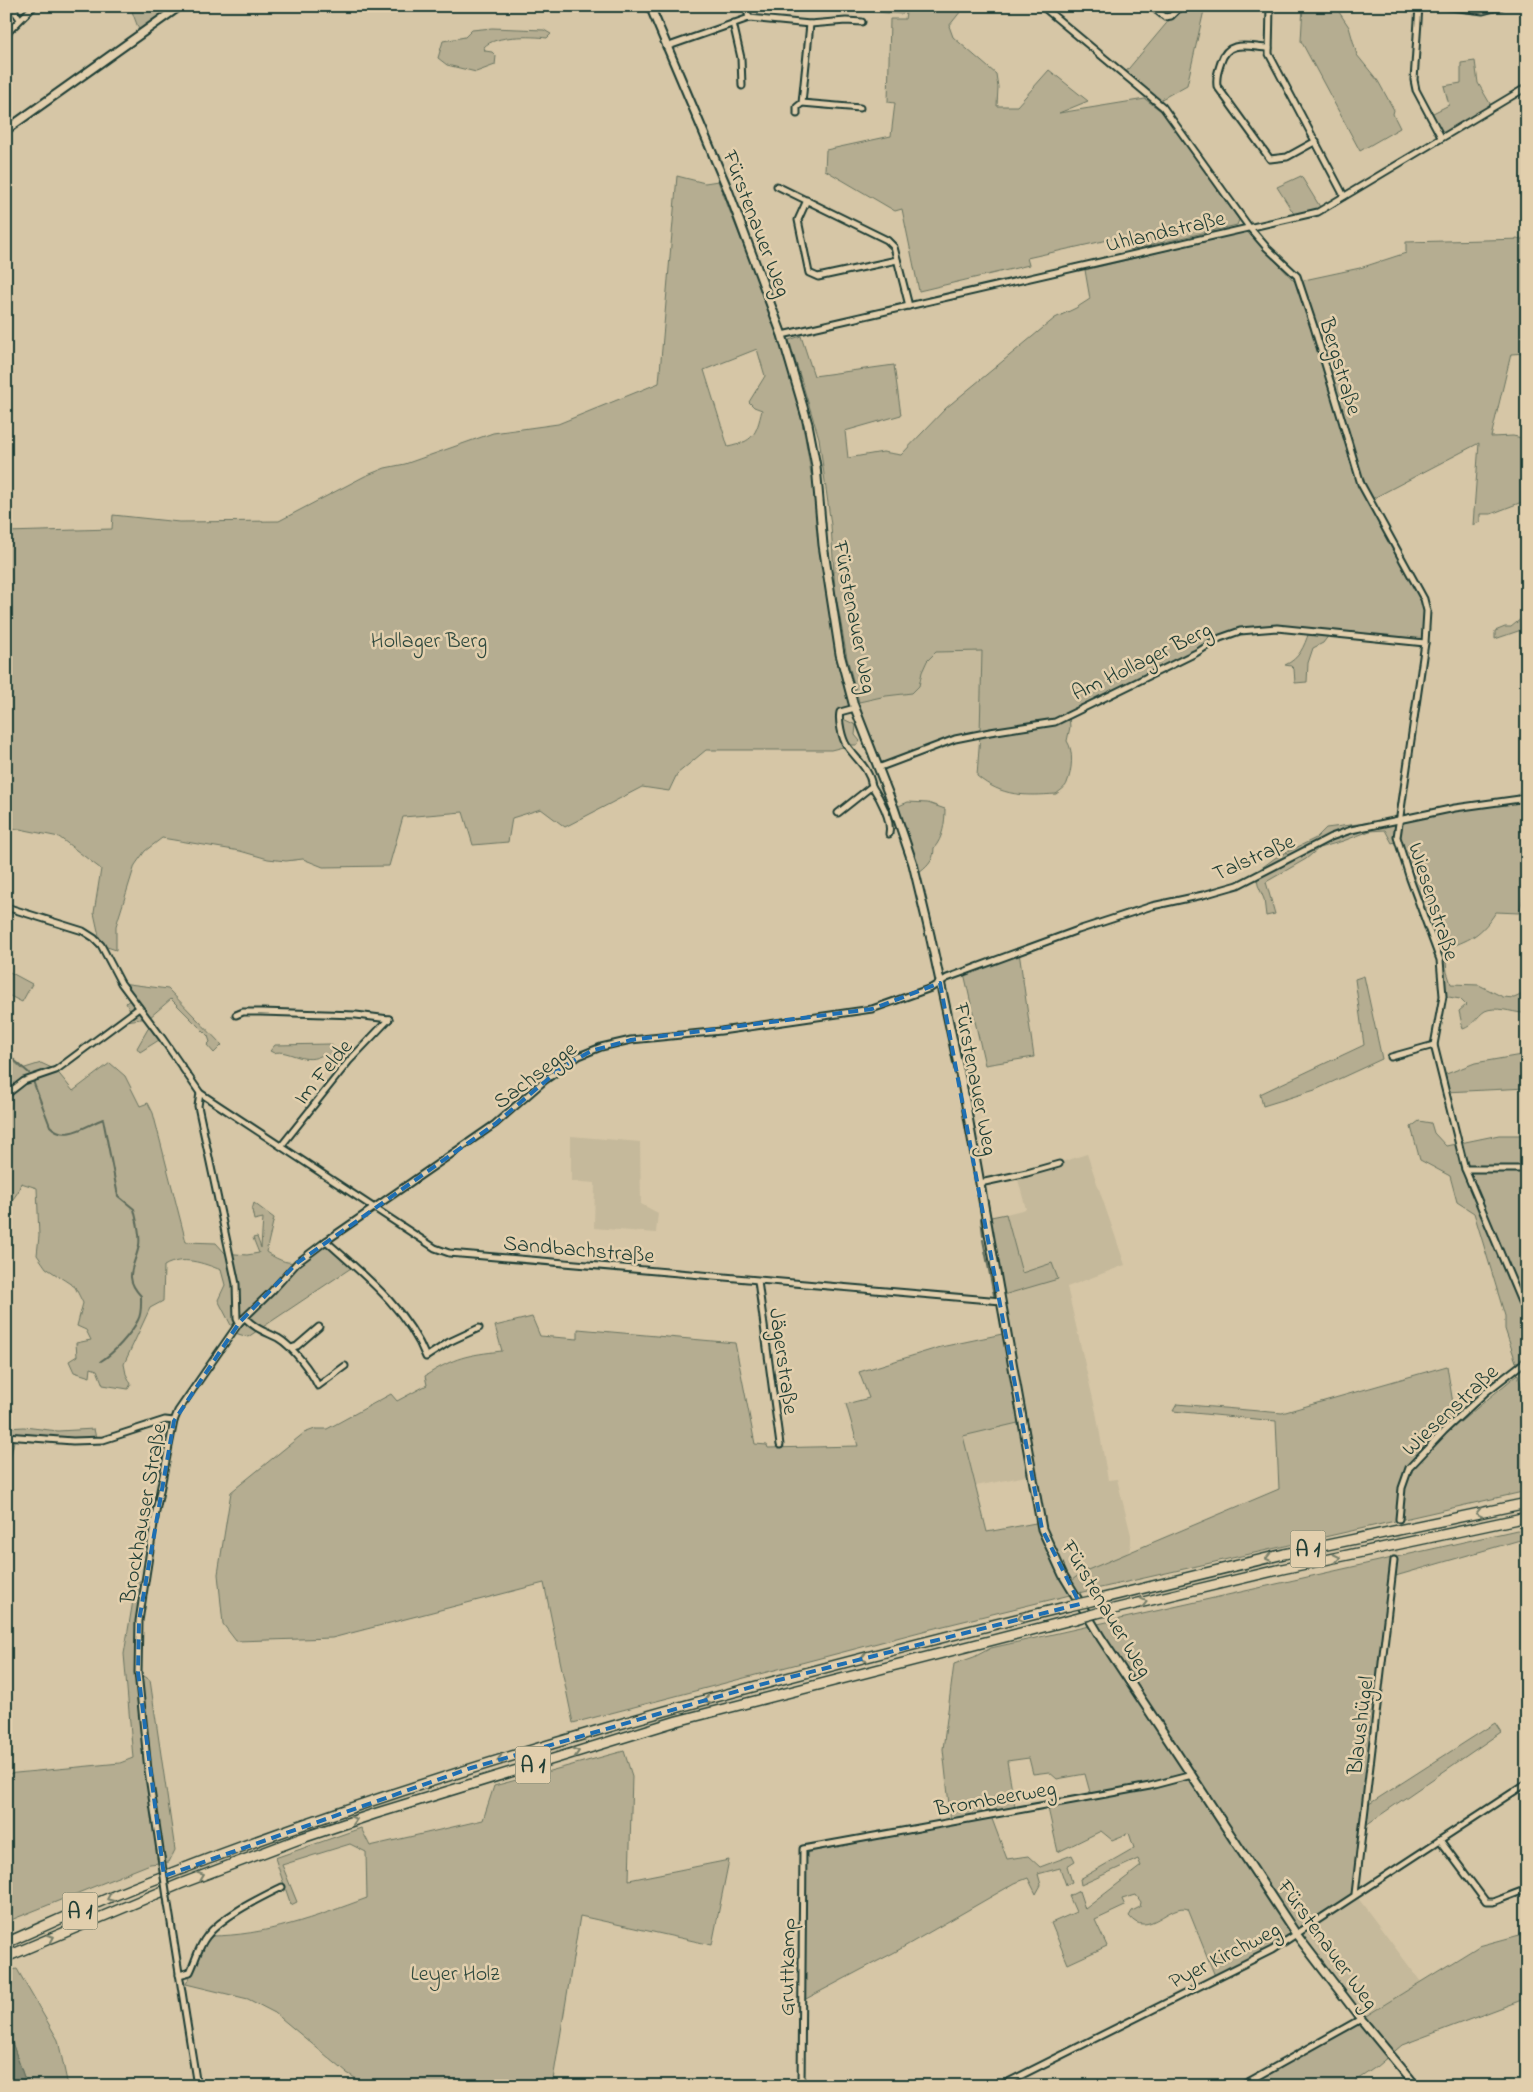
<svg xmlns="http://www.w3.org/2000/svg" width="1533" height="2092" font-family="'Indie Flower',sans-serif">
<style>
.built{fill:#c5b99b}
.green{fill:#b5ad91;stroke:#6a7562;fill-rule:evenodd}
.water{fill:#868a74;stroke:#5d6b5a}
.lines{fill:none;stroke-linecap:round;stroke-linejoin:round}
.stream{stroke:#5d6b5a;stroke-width:2}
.street-tunnel{stroke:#b1ab8f;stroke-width:5;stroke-dasharray:5 2.5;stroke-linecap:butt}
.street-casing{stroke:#1f3d34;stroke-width:9}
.secondary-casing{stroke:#1f3d34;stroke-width:11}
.highway-casing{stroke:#1f3d34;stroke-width:12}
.street{stroke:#e2cfad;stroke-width:5}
.secondary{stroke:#e2cfad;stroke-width:7}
.highway{stroke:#e2cfad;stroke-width:9}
.street-bridge-casing{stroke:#1f3d34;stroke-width:9;stroke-linecap:butt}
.highway-bridge-casing{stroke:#1f3d34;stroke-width:12;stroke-linecap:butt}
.street-bridge{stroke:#e2cfad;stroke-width:5}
.highway-bridge{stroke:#e2cfad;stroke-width:9}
.oneway{stroke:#777f6a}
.marked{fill:none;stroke:#1f6fb2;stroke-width:4;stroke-dasharray:10 6;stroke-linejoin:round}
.labels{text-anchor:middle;stroke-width:5;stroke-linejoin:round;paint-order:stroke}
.shield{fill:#e2cfad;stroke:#5a6958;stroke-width:1}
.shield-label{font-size:21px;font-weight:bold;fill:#1f3d34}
.street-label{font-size:22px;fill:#1f3d34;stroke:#e2cfad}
.park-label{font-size:22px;fill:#2e483d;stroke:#e2cfad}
</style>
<rect width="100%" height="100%" fill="#d6c6a6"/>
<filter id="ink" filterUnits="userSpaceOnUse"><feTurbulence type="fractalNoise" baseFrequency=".02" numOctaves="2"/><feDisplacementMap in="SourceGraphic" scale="10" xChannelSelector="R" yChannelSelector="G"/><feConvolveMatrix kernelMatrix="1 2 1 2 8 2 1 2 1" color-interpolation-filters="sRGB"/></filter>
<g filter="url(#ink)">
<g class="built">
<polygon points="982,651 980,734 955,739 878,768 853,703 886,696 912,693 919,686 922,672 927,661 936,652"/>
<polygon points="571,1136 640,1142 641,1204 658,1213 656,1233 594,1228 595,1183 571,1181"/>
<polygon points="1087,1154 1125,1265 1067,1287 1096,1412 1108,1480 1117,1479 1131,1535 1131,1544 1129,1551 1125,1555 1071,1589 1042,1529 1031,1475 976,1486 963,1436 1022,1422 1000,1296 1022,1273 1006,1214 1026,1209 1017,1176"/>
<polygon points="1355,1894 1421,1982 1361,2019 1296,1934"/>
</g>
<g class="green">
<polygon points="130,6 174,6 139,30"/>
<polygon points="848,6 903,6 903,14 848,10"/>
<polygon points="907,6 965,6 949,26 953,37 996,74 998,87 997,106 1017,106 1049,70 1088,101 1059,113 1145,99 1165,114 1239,220 1237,225 1130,250 1117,238 1027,258 1029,265 919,291 902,209 895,211 825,170 826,150 891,136 895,103 888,102 890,19 905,19"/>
<polygon points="1181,6 1205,6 1187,85 1158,101 1124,74"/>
<polygon points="1303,6 1335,6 1349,27 1357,55 1378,81 1394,110 1393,114 1400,128 1360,151 1301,41"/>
<path d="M492,28L544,30L551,34L547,38C531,36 495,35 484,47L485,51L492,52L496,56L495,65L476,72L447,65L438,58L443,41L465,37L472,30Z"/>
<polygon points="1475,61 1478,83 1492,107 1441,137 1429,115 1449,105 1444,86 1461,83 1461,63"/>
<path d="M677,176L705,183L718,181C755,276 798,372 811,474L818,477L836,631L855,708L840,712L839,717L856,725L855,735L860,741L857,745H851L831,750H706L677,774L669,791L642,787L565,827L541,809L512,818L508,842L473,845L463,812L403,817L389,866L323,867L303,859L286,861L268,859L240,851L162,838L145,851L135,865L116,926V950L101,945L94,913L101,869L59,837L20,829L6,830V532L112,529L113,515L179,522L279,521L365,476L385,468L405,464L493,433L558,424L659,383ZM757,349L765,376L749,402L754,407L762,410C756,435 754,441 728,447L704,370Z"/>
<polygon points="1301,176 1322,210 1296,217 1277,187"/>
<path d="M1527,221V353L1511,354L1491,437L1513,436L1527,439V500L1491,514H1480V522L1473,525L1479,443L1370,500L1424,599L1427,611L1425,643L1329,635L1323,643L1313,648L1308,663L1307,682L1295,683L1294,669L1291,666L1285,665C1299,659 1304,647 1309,632L1277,628L1253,630L1220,638L1069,715L1070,727L1067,741C1074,751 1072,771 1067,783C1066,787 1060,791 1056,794C1025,796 1002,797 977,776L980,734L982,651L936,652L927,661L922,672L919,686L912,693L886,696L859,702L847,658L835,590L831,525L819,438L789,340L801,336L814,376L894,365L901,415L845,431L848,458L883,452L901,455L946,408L1055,318L1076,308L1090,299L1085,270L1247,231L1295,282L1360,268L1406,253V242L1523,239Z"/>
<polygon points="1527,614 1527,628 1495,639 1495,631 1505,627 1511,627"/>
<path d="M1524,786H1527V882L1519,913L1496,912C1478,940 1466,940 1438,952L1398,841L1392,843L1385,830L1370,831L1343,841L1319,848L1306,859L1266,882L1275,914L1266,916L1264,899L1258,885L1256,872L1275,858L1316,838L1326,828L1398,819L1515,799Z"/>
<path d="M908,802L928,803L945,809C945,822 943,838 934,848C934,862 926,868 916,875L894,808Z"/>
<polygon points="1019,952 1034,1057 985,1065 964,973"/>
<path d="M1440,960L1446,961L1447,972L1451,984L1479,985L1503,997L1514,998L1523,994H1527V1011L1522,1013C1512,1012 1495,1006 1485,1011C1477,1016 1473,1026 1463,1029L1459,1011L1466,1005L1460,999L1443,996Z"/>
<polygon points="6,970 32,984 22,1002 6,994"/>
<polygon points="1364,976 1382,1059 1315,1090 1263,1106 1260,1094 1364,1045 1355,979"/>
<polygon points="121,983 168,989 222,1045 214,1053 207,1045 210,1042 208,1036 171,999 149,1018 117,1022 131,1013 126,1003 132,998"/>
<polygon points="149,1027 159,1040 140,1052 137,1048"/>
<path d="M330,1044L344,1055L352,1046L358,1051L345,1066L324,1054C305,1067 288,1048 274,1053L270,1051L275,1045Z"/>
<path d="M6,1054L22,1069L41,1063L56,1070L73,1091L110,1063L125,1076L140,1106L148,1103L153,1113L186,1242L216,1243L225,1253L247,1255L259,1253L253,1238L257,1237L261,1248L263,1218L254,1220L252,1210L254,1203L274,1218L266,1252C296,1272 301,1260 326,1241L354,1266L248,1337L235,1333L218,1300L225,1285L221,1270C203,1263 183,1255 164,1266L163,1301L150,1308L124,1364L126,1374L131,1384L128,1389L103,1385L97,1370L91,1368L90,1377L74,1372L69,1361L77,1356L76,1343L91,1340L86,1330L77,1326L83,1303L75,1287L46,1268L37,1255L39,1236L37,1188L21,1183L18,1192L6,1209Z"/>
<polygon points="1527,1054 1527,1088 1445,1092 1441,1076 1475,1063"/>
<polygon points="1419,1121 1431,1123 1434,1133 1446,1146 1499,1135 1527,1135 1527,1360 1516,1362 1505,1329 1505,1316 1474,1213 1457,1202 1450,1176 1420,1160 1411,1127"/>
<polygon points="1006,1214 1022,1273 1052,1263 1058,1279 1000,1296 986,1218"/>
<path d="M532,1317L540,1336L578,1339V1329L735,1343L755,1444L767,1445L768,1448L858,1446L846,1404L869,1398L859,1372L941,1347L1007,1333L1022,1422L963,1436L987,1532L1041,1522L1071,1588L1072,1580L1083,1572L1279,1489L1276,1421L1173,1411L1177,1404L1282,1413L1447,1366L1455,1416L1459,1423L1518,1374L1527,1409V1491L1074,1594L927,1630L573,1723L544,1583L332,1638L236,1641L223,1624L218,1574L231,1492L304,1433L315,1429H327L391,1394L397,1401L427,1385L425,1376C455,1357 467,1355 502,1351L495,1326Z"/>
<polygon points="24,1427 58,1431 94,1429 96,1438 73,1441 15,1436 6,1479 6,1428"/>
<path d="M1517,1530L1527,1532V1538L1392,1577L1366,1806L1495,1723L1501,1732L1363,1827L1355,1894L1292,1937L1215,1976L1188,1909C1170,1902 1147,1940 1129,1916L1132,1911L1140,1907L1141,1902L1136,1895L1122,1899L1125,1906L1095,1920L1107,1946L1068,1964L1051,1923L1076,1912L1069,1896L1079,1891L1085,1909L1141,1866L1138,1859L1081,1885L1080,1879L1134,1848L1129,1833L1112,1840L1101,1831L1058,1852L1047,1804L1091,1796L1085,1774L1057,1779L1049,1772L1033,1774L1029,1758L1007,1761L1015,1807L989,1811L1007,1859L1028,1856L1040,1867L1072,1855L1075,1861L1067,1866L1072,1882L1066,1885L1060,1868L1038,1874L1041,1885L1036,1894L1028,1878L1015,1883L895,1952L802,2001L805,1850L951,1823L943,1749L954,1664L974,1657L991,1648Z"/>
<polygon points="146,1578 139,1621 138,1672 150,1680 175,1850 169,1862 150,1864 6,1922 6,1774 120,1763 133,1758 124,1654 136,1583"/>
<path d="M624,1751L632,1776L629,1880L729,1860L712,1945L580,1916L552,2086H368L347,2073L275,2013L248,1999L186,1984L210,1936C265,1936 316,1917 367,1898L366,1852L350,1844L282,1865L297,1902L291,1905L275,1858L361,1828L370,1846L483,1820L494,1786Z"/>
<polygon points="1527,1933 1527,1998 1402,2045 1376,2067 1348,2086 1247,2086 1245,2084 1361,2019 1479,1946"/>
<polygon points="17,1969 58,2040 68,2086 27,2086 6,2025 6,1971"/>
</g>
<polygon class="water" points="6,2025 24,2077 27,2086 6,2086"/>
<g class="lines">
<g class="stream">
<polyline points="6,1053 29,1073"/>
<path d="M33,1081L50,1126C65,1142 85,1126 103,1119L118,1196L134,1209C136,1219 141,1234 139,1245C135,1267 122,1276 141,1296C141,1304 142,1313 138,1320C131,1334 114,1353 101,1361"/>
<polyline points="981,1219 983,1235"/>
<polyline points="983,1240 994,1295"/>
</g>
<polyline class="street-tunnel" points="1394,1560 1399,1519"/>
<g class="street-casing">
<g id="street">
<polyline points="15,6 15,12 20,19"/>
<polyline points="746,6 749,18"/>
<polyline points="1042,6 1163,107 1249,227 1267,248 1297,276 1314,327 1361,484 1424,599 1427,611 1425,643 1397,837 1410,879 1440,960 1443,996 1434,1045 1465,1169 1527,1316"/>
<polyline points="1151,6 1165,17 1171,16 1181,6"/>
<polyline points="1270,6 1269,54 1344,196"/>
<polyline points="1419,6 1414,80 1416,90 1441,137"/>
<polyline points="1442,6 1483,11 1502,6"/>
<polyline points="1525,6 1527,12"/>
<polyline points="733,23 741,58 742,86"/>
<polyline points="6,34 34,6"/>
<polyline points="666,47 749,18 810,24 846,21 862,22"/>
<path d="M1269,48C1248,47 1228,39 1221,62C1218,71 1216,77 1217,86L1270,159L1287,157L1316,141"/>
<polyline points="802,103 860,108"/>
<polyline points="797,114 797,107 802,103 810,24"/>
<polyline points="777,186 887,240 894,247 909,306"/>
<polyline points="807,200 798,220 809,273 818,277 897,260"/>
<polyline points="782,335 1318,212 1527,87"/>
<polyline points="878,768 955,739 990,732 1055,722 1196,653 1220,638 1240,631 1277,628 1425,643"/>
<path d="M872,786C880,798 892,820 889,834"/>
<path d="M838,813L872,786C869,768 857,760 847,746C842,739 838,720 840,712L855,708"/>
<polyline points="6,907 83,931 94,938 101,945 121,983 162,1038 200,1093 435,1248 449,1253 1001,1301"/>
<polyline points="236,1015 243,1012 261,1012 356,1015 389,1019"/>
<polyline points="1391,1057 1434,1045"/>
<polyline points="200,1093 198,1106 236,1284 237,1319 239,1323"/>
<polyline points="6,1095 24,1081 56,1070 139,1008"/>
<polyline points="282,1145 349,1061 389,1019"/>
<polyline points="1465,1169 1527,1169"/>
<polyline points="980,1183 1027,1173 1059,1164"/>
<path d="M326,1241C364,1275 407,1309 426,1357L449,1342L479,1328"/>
<polyline points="758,1281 780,1445"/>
<path d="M245,1318C256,1329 264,1331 278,1338C292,1346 311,1371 318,1386L345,1366"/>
<polyline points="291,1348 297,1346 319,1327"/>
<polyline points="6,1436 73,1441 103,1440 165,1420 174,1421"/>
<polyline points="1399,1519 1402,1488 1409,1468 1444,1431 1486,1392 1527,1360"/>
<polyline points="1440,1840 1486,1902 1493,1902 1527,1889"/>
<polyline points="161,1857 148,1770 138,1672 139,1621 156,1511 174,1421 178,1411 198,1382 239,1323 271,1292 297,1263 326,1241 495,1124 544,1081 579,1056 601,1047 631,1040 721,1031 872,1009 931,988 947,978 1078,930 1152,906 1203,895 1238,885 1331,837 1351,830 1455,808 1527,798"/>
<polyline points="1355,1894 1394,1560"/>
<polyline points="168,1904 197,2086"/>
<path d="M179,1975L190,1972C196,1960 198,1947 207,1936C222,1916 260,1898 282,1887"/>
<polyline points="801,2086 803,1849 1150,1786 1192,1775"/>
<polyline points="1000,2086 1272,1950 1527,1783"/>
<polyline points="1241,2086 1361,2019"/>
</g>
</g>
<g class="secondary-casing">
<g id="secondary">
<polyline points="650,6 728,190 782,335 808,424 816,466 823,545 840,654 853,703 894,808 913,864 930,935 962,1083 1042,1529 1063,1575 1101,1638 1296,1934 1361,2019 1416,2086"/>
<polyline points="6,130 180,6"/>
</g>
</g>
<g class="highway-casing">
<g id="highway">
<polyline points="1091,1601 1284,1554 1527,1503"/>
<polyline points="1097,1613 1282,1569 1527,1517"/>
<path d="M6,1943C56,1921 105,1898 156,1879C452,1763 760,1682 1069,1606"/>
<polyline points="6,1957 180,1884 302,1838 374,1814 677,1721 1075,1619"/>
</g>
</g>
<use href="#street" class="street"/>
<use href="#secondary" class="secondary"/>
<use href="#highway" class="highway"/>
<g class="street-bridge-casing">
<polyline id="street-bridge" points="161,1857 168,1904"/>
</g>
<g class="highway-bridge-casing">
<g id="highway-bridge">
<polyline points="1069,1606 1091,1601"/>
<polyline points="1075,1619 1097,1613"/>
</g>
</g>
<use href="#street-bridge" class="street-bridge"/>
<use href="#highway-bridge" class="highway-bridge"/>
</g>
<defs><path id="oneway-chevron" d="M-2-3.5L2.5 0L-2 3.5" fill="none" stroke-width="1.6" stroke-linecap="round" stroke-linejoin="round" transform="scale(1.25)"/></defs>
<g class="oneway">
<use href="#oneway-chevron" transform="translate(1479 1513) rotate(168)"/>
<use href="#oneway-chevron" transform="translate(1269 1558) rotate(166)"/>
<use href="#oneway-chevron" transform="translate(1337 1558) rotate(-12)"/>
<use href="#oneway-chevron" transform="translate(1144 1602) rotate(-13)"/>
<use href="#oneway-chevron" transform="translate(1021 1618) rotate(166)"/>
<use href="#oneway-chevron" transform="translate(864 1658) rotate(166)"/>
<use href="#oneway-chevron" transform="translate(707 1700) rotate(164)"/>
<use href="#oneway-chevron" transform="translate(576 1752) rotate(-17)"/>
<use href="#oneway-chevron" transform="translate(500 1760) rotate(164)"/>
<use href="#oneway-chevron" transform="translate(354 1820) rotate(-18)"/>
<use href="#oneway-chevron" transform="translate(201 1876) rotate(-21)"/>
<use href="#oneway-chevron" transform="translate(110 1898) rotate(157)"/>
<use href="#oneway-chevron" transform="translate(51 1938) rotate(-23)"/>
</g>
</g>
<path class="marked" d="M940,983L1042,1529L1080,1604L755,1686L471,1768L164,1876L138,1672L139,1621L174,1421L239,1323L297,1263L495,1124L561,1068L591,1051L631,1040L872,1009Z"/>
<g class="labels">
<g class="shield">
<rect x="1290.5" y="1530.5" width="35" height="37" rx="4"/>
<rect x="515.5" y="1746.5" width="35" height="37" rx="4"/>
<rect x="62.5" y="1892.5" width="35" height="37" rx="4"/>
</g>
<g class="shield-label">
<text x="1308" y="1556">A 1</text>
<text x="533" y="1772">A 1</text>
<text x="80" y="1918">A 1</text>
</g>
<g class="street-label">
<text transform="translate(758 223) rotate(69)" y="8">Fürstenauer Weg</text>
<text transform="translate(1165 230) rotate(-13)" y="8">Uhlandstraße</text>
<text transform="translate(1342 366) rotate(73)" y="8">Bergstraße</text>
<text transform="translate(856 617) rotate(79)" y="8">Fürstenauer Weg</text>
<text transform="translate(1141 660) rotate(-26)" y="8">Am Hollager Berg</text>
<text transform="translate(1253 856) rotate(-24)" y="8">Talstraße</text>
<text transform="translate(1435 901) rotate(72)" y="8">Wiesenstraße</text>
<text transform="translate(322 1071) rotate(-50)" y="8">Im Felde</text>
<text transform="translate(534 1074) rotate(-37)" y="8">Sachsegge</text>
<text transform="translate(977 1079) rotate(79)" y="8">Fürstenauer Weg</text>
<text transform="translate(579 1248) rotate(5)" y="8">Sandbachstraße</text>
<text transform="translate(785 1361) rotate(82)" y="8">Jägerstraße</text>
<text transform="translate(1449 1409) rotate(-43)" y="8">Wiesenstraße</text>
<text transform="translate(142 1513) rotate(-80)" y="8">Brockhauser Straße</text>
<text transform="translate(1108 1608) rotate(59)" y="8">Fürstenauer Weg</text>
<text transform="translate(1359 1725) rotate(-83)" y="8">Blaushügel</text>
<text transform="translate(995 1797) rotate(-10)" y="8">Brombeerweg</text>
<text transform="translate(1329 1944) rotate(54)" y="8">Fürstenauer Weg</text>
<text transform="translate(1224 1954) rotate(-27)" y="8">Pyer Kirchweg</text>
<text transform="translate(786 1967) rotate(-89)" y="8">Gruttkamp</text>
</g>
<g class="park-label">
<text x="429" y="647">Hollager Berg</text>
<text x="455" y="1980">Leyer Holz</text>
</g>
</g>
<rect width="1533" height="2092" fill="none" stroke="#e2cfad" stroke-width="25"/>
<rect x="12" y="12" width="1508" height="2067" fill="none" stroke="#1f3d34" stroke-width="2" filter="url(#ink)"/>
</svg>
